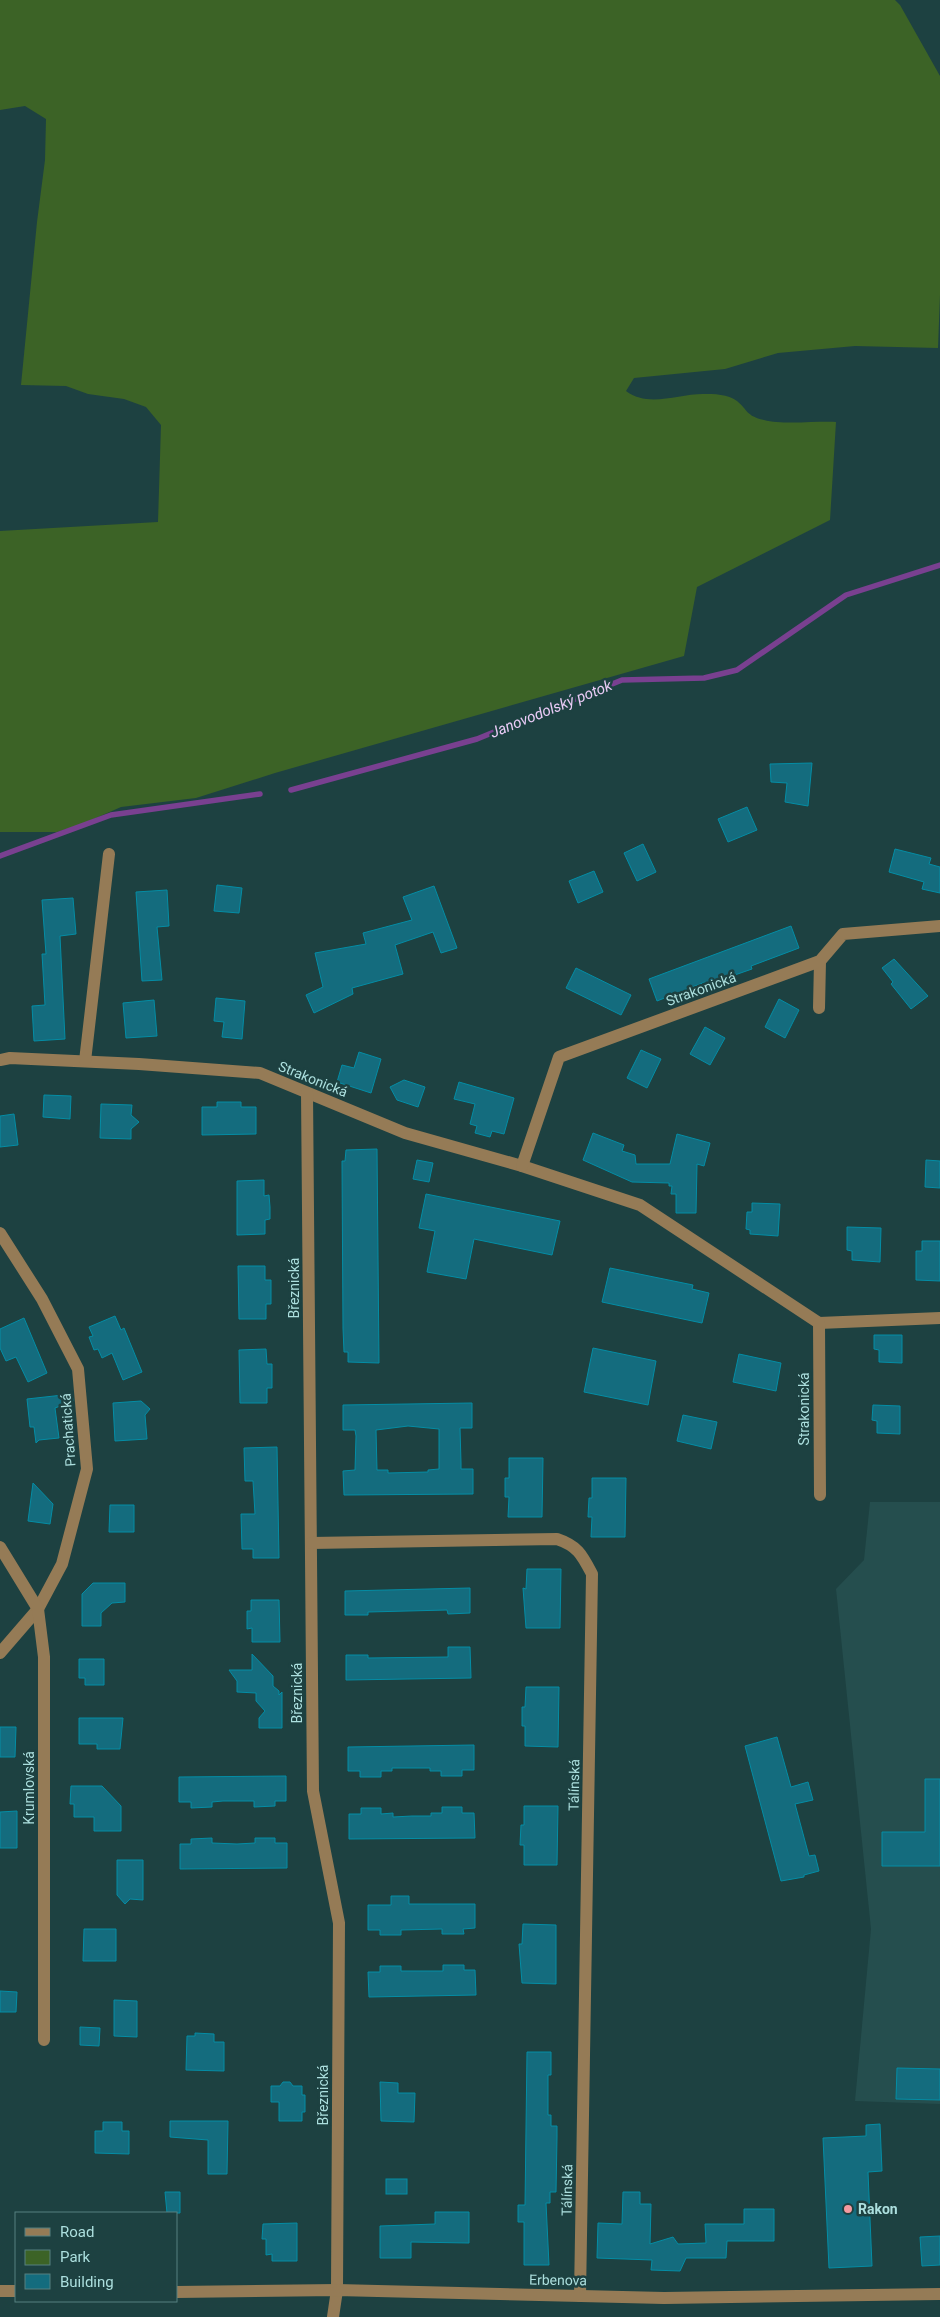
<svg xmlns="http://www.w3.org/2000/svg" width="940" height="2317" font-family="Roboto,sans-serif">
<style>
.built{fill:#254e4e}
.green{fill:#3c6326}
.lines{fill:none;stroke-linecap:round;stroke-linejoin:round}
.stream{stroke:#794090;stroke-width:5.5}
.building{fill:#146c7e;stroke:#048da5;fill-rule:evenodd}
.minor{stroke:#957b56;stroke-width:12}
.poi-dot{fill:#f49aa0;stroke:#1d4141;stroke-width:2}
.labels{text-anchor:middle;stroke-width:5;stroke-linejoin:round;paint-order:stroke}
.street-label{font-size:14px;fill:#acdfde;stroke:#1d4141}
.poi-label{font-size:14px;font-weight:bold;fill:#acdfde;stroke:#1d4141;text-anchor:start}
.water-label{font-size:15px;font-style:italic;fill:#eaccf7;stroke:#1d4141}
</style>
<rect width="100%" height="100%" fill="#1d4141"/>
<polygon class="built" points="870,1502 940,1502 940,2104 855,2101 871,1929 836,1589 864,1560"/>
<path class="green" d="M0,0H895L900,5L940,76V295L938,348L855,346L778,353L725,369L634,378L626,391C648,408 678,394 703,394C714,394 728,394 737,401C748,410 746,416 764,420C782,425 816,421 836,422L830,520L697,587L684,656L275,773L196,798L121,807L80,825L57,832H0V531L158,522L161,425L146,407L124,399L88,394L66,386L21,385L37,222L45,160L46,119L25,106L0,110Z"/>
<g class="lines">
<g class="stream">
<polyline points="291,790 477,739 622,680 704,678 737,670 846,595 940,565"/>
<polyline points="0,856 111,815 260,794"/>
</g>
</g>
<g class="building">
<polygon points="812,763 808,806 785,802 787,783 771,782 770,764"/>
<polygon points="747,807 757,830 728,842 718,819"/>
<polygon points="643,844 656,872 637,881 624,853"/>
<polygon points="895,849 931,858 929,864 940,867 940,893 922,889 924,882 889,872"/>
<polygon points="594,871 603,892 578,903 569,881"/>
<polygon points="217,885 242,888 239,913 214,911"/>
<polygon points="434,886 457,948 441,953 433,932 395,945 403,974 352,988 353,994 314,1013 306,995 323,987 315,953 366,944 363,933 412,920 403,897"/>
<polygon points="167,890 169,926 157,927 162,980 142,981 136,892"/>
<polygon points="73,898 76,934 60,936 65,1039 34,1041 32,1006 45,1005 42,954 46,954 42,900"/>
<polygon points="791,926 799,948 751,966 752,969 706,985 705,982 657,1001 649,979"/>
<polygon points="894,959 928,996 911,1009 891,984 893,982 882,968"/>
<polygon points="576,968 631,995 621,1015 566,988"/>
<polygon points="216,998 245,1001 242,1039 222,1037 224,1022 214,1021"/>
<polygon points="779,999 799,1010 785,1038 765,1027"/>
<polygon points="154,1000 157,1036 126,1038 123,1003"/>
<polygon points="705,1027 725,1038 710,1065 690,1054"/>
<polygon points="641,1050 661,1059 647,1088 627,1078"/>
<polygon points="359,1052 381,1059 371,1093 337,1082 342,1065 354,1068"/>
<polygon points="404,1080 425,1087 418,1107 397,1100 390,1087"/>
<polygon points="459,1082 514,1098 504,1134 492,1131 490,1137 475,1133 477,1126 470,1124 475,1104 454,1099"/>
<polygon points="44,1095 71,1096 70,1119 43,1117"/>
<polygon points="217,1102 241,1102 241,1107 256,1107 256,1134 202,1135 202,1107 217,1107"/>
<polygon points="101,1104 132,1105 131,1115 139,1122 131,1129 131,1139 100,1138"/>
<polygon points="14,1114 18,1145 0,1147 0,1116"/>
<polygon points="593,1133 624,1145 622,1151 635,1155 636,1164 670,1164 677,1134 710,1143 704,1166 697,1164 696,1213 676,1213 676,1194 671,1194 672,1186 669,1186 669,1183 632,1182 583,1160"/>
<polygon points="377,1149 379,1363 348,1362 348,1352 344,1352 343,1328 342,1161 345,1161 346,1150"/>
<polygon points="417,1160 433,1163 429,1182 413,1179"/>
<polygon points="926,1160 940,1161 940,1188 925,1187"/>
<polygon points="264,1180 264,1196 269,1195 270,1207 270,1219 265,1220 265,1234 237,1235 237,1181"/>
<polygon points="426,1194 560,1221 552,1255 474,1239 466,1279 427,1272 435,1231 419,1228"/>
<polygon points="752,1203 780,1204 778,1236 750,1234 750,1230 746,1229 747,1212 752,1212"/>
<polygon points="847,1227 881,1228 880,1262 852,1260 852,1251 847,1250"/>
<polygon points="922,1241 940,1241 940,1281 916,1280 916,1251 922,1251"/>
<polygon points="238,1266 265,1266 265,1280 271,1280 271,1304 266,1304 266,1319 239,1319"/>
<polygon points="610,1268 693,1285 692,1289 709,1293 702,1323 602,1302"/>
<polygon points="115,1316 121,1330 124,1328 142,1372 123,1380 112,1353 102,1358 98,1349 94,1350 89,1337 93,1336 89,1327"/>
<polygon points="24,1318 47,1373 28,1382 16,1357 6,1361 0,1348 0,1329"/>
<polygon points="874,1335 902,1335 902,1363 879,1362 879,1350 874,1349"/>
<polygon points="593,1348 656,1361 648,1405 584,1392"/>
<polygon points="266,1349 267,1364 272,1364 272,1388 267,1388 267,1403 240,1403 239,1350"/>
<polygon points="739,1354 781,1363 776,1391 733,1382"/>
<polygon points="72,1394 73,1401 55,1408 59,1438 39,1440 36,1443 34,1427 30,1427 27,1399"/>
<polygon points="141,1401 150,1409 145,1415 147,1439 115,1441 113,1403"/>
<path d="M472,1403V1428H460L461,1463V1469H473V1494L344,1495L343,1471L355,1470L356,1436L355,1430H343V1405ZM408,1426L439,1429V1469L428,1470V1472L388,1473V1470H377L376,1430Z"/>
<polygon points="873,1405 900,1406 900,1434 877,1433 877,1421 872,1420"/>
<polygon points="683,1415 717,1422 711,1449 677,1441"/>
<polygon points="277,1447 279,1558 253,1558 253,1549 242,1549 241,1514 255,1514 253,1481 245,1481 244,1448"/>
<polygon points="509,1458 543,1458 542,1517 508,1517 509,1497 505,1497 505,1478 509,1478"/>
<polygon points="592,1478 626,1478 625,1537 591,1537 592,1517 588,1517 589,1498 592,1498"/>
<polygon points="33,1483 53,1504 50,1524 28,1521"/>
<polygon points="110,1505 134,1505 134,1532 109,1532"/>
<polygon points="527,1569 561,1569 560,1628 526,1628 523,1588 526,1589"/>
<polygon points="93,1583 125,1583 125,1602 112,1603 101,1613 101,1626 82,1626 82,1594"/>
<polygon points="470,1588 470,1613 448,1614 447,1610 368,1612 368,1615 345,1615 345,1591"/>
<polygon points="251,1600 279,1600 280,1642 252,1642 252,1628 247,1629 247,1611 251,1611"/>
<polygon points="448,1647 470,1647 471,1678 346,1680 346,1655 368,1655 368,1658 448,1657"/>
<polygon points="252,1654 273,1676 273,1686 279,1691 279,1695 282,1692 282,1728 259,1728 259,1718 265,1711 256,1701 256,1693 237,1692 237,1681 229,1670 252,1670"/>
<polygon points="79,1659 104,1659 104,1685 85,1685 85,1678 79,1678"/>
<polygon points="526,1687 559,1687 558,1747 525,1746 525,1726 522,1726 522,1707 525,1707"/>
<polygon points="79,1718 123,1718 120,1749 97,1749 97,1744 79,1744"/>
<polygon points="0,1727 16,1727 15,1757 0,1757"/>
<polygon points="777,1737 791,1787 808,1782 813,1800 795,1804 809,1856 815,1855 819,1871 804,1875 804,1877 781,1881 745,1746"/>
<polygon points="474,1745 474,1770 462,1770 462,1776 441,1776 441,1771 430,1771 430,1768 392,1768 392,1771 381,1771 381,1777 360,1777 360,1771 348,1771 348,1747"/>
<polygon points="286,1776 286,1801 275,1801 275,1806 254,1807 254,1801 223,1801 212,1802 212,1807 191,1808 191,1802 179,1802 179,1777"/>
<polygon points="925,1779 940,1779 940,1866 882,1866 882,1832 925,1832"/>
<polygon points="71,1786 102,1786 121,1806 121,1831 94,1831 94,1817 74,1817 74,1804 70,1804"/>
<polygon points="524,1806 558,1806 557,1865 524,1865 524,1845 520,1845 521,1825 524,1825"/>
<polygon points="442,1807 462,1807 462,1813 474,1813 475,1838 349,1839 349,1814 361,1814 361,1808 381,1808 381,1814 393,1813 393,1817 412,1816 431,1816 431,1813 442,1813"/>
<polygon points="17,1811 17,1848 0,1848 0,1812"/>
<polygon points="212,1838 212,1843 237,1844 255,1843 255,1838 275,1838 275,1843 287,1843 287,1868 180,1869 180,1844 191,1844 191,1839"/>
<polygon points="117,1860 143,1860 143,1900 130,1899 125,1904 117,1895"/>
<polygon points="391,1896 409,1896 409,1904 475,1904 475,1928 463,1929 464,1934 442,1934 442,1929 401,1930 401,1935 380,1935 380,1930 368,1930 368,1905 391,1905"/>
<polygon points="523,1924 556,1925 556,1984 522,1983 519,1944 522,1944"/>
<polygon points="84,1929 116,1929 116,1961 83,1961"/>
<polygon points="443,1965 464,1965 464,1970 475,1970 476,1995 369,1997 368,1972 380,1972 380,1966 401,1966 401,1971 443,1971"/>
<polygon points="0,1991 17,1992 16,2012 0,2012"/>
<polygon points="114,2000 137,2001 137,2037 114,2036"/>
<polygon points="80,2027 100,2028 99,2046 80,2045"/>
<polygon points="195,2033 214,2034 214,2042 224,2042 224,2071 186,2070 187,2036 195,2036"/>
<polygon points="527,2052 551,2052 551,2075 548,2075 548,2115 551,2115 551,2126 557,2126 557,2137 556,2192 550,2192 550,2203 546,2203 549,2265 524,2265 524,2222 518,2222 518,2205 525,2205"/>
<polygon points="897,2068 940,2069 940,2100 896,2099"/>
<polygon points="283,2082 290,2082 293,2086 302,2086 302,2095 305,2095 305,2112 302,2112 302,2121 279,2121 279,2102 271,2102 271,2086 280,2086"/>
<polygon points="380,2082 398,2083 398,2093 415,2093 414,2122 381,2121"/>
<polygon points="170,2121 228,2121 227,2174 208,2174 208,2140 170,2137"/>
<polygon points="103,2122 122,2122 122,2131 129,2131 129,2154 95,2153 95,2131 103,2131"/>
<polygon points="880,2124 882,2171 868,2172 872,2266 829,2268 823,2138 866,2136 866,2125"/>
<rect x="386" y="2179" width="21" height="15"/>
<polygon points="165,2192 180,2192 180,2213 167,2213"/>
<polygon points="623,2192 640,2192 640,2204 651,2204 650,2244 673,2237 678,2244 706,2243 705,2224 744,2224 744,2209 774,2209 774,2241 727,2241 726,2258 686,2258 680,2271 651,2270 652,2260 597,2258 598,2223 622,2224"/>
<polygon points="435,2212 469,2212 469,2243 411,2242 411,2258 380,2258 380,2226 435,2224"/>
<polygon points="297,2223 297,2261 272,2261 272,2254 266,2255 266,2239 262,2239 263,2224"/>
<polygon points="940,2236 940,2265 922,2266 920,2237"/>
</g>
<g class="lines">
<g class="minor">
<polyline points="819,1008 820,961"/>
<polyline points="0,1060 10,1058 139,1064 260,1073 405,1133 522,1166 640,1205 819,1323 940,1318"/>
<polyline points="85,1061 109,854"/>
<polyline points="307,1093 313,1791 339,1923 337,2290 333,2317"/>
<polyline points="522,1166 559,1057 820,961 843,934 940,926"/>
<polyline points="0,1233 42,1299 78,1369 87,1469 62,1564 38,1609 0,1653"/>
<polyline points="819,1323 820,1495"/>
<path d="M311,1543L557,1539C578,1546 582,1555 592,1574L580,2296"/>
<polyline points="0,1547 38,1609 44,1657 44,2040"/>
<polyline points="0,2291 16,2291"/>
<polyline points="176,2292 337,2290 664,2298 940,2294"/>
</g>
</g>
<circle class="poi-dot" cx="848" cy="2209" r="5"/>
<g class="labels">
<g class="street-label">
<text transform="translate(701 989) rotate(-20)" y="5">Strakonická</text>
<text transform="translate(313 1079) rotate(22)" y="5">Strakonická</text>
<text transform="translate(294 1288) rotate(-90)" y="5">Březnická</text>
<text transform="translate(804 1409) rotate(-90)" y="5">Strakonická</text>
<text transform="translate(68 1430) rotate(-94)" y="5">Prachatická</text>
<text transform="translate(297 1693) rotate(-90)" y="5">Březnická</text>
<text transform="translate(574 1785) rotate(-89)" y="5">Tálínská</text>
<text transform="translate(29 1788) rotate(-90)" y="5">Krumlovská</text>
<text transform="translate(323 2095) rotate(-90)" y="5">Březnická</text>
<text transform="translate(567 2190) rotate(-89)" y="5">Tálínská</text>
<text transform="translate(558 2280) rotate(1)" y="5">Erbenova</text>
</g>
<g class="poi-label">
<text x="858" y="2214">Rakon</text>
</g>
<g class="water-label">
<text transform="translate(551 709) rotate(-22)" y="5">Janovodolský potok</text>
</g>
</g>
<rect x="15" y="2212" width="162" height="90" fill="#1d4141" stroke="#568080"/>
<rect x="25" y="2228" width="25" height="8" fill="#957b56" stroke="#568080"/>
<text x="60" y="2237" font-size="15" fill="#acdfde">Road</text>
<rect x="25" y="2250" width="25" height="15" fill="#3c6326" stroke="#568080"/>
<text x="60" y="2262" font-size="15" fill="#acdfde">Park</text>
<rect x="25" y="2274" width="25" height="15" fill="#146c7e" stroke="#568080"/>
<text x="60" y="2287" font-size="15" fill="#acdfde">Building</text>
</svg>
